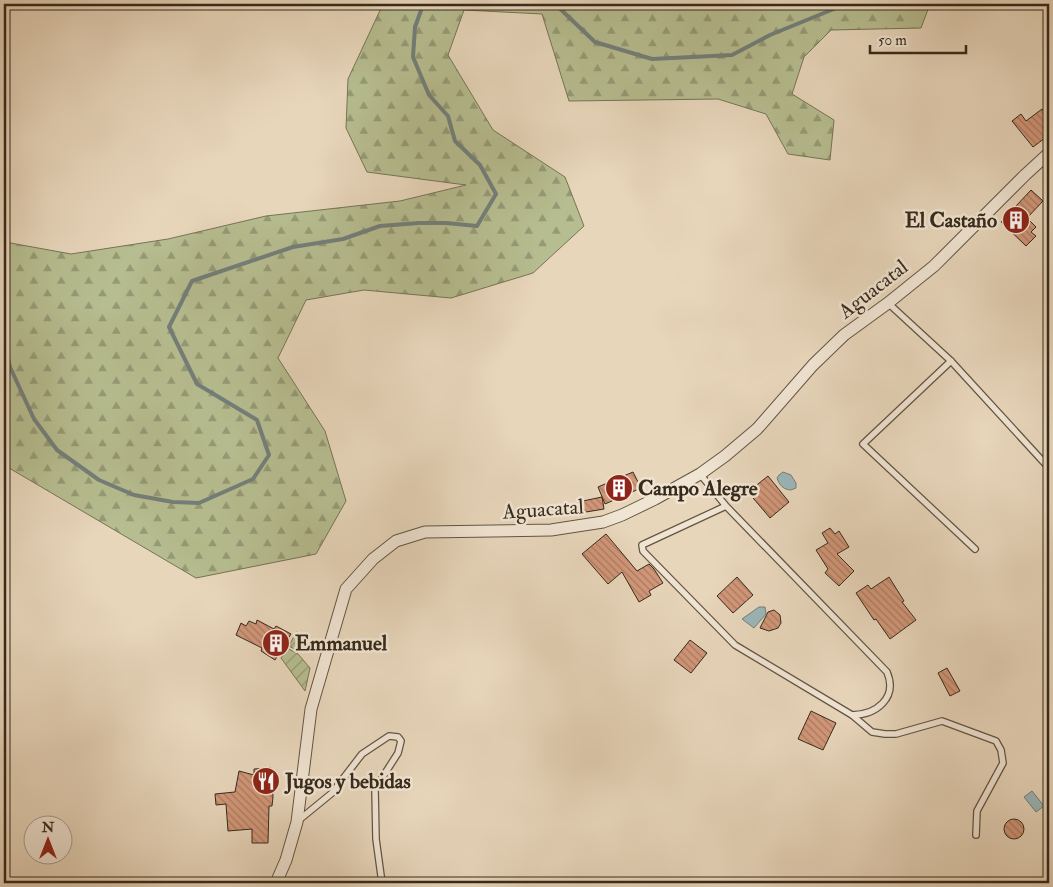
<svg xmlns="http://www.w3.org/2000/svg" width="1053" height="887" font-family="'IM FELL Double Pica',serif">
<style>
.forest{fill:url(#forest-firs);stroke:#767456}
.garden{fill:url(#garden-furrows);stroke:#767456}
.water{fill:#9bb7ba;stroke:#737f7a}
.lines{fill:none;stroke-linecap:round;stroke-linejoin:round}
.stream{stroke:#737f7a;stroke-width:4}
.building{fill:url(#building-back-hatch);stroke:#362a1b}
.service-casing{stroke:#625543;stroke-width:8}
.minor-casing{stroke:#625543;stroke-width:13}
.service{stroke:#f0e4d3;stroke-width:5.5}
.minor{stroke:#f0e4d3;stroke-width:11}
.labels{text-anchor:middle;stroke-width:5;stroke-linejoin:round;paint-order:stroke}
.poi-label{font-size:21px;font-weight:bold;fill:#362a1b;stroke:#f0e4d3;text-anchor:start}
.street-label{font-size:21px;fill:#362a1b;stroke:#f0e4d3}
</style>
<defs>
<pattern id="forest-firs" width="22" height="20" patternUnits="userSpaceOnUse" patternTransform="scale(1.25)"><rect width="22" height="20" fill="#b6bd90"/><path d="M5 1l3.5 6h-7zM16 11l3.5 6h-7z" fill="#959a75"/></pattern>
<pattern id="garden-furrows" width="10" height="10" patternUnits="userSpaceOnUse" patternTransform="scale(1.25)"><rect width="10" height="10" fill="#b6bd90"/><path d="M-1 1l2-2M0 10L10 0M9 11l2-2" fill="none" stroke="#959a75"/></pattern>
<pattern id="building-back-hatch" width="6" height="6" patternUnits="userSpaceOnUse" patternTransform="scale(1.25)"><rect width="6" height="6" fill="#d29779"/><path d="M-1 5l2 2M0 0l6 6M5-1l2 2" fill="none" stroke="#ab7b62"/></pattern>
</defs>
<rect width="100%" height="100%" fill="#e8d6bb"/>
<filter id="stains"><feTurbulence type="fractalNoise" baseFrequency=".004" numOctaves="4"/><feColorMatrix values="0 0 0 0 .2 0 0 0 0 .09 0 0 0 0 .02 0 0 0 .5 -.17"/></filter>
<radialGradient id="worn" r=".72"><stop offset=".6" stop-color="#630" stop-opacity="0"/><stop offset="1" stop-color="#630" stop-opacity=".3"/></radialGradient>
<polygon class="forest" points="383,4 930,4 921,28 831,30 804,57 792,94 834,120 830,160 788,154 766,114 718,99 569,101 542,14 464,10 448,55 493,130 565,177 584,226 533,273 451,298 364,290 306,300 278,358 325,431 346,501 316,554 196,578 4,465 4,239 5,242 71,254 168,239 266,216 400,201 466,185 367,172 346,128 348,79"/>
<g class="garden">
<polygon points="296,632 305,636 298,651 289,646"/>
<polygon points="287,648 298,654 310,668 305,691 281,658"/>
</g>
<g class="water">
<path d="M783,472L791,475L796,483V488L791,490C784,490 779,485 777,478L779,475Z"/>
<polygon points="759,607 765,607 766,614 754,628 742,619"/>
<polygon points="1032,791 1044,806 1036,812 1024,797"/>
</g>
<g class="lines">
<g class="stream">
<polyline points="555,4 595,42 652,59 732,55 770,35 846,4"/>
<polyline points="4,343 10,367 34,419 57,450 99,480 134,495 173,502 199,503 253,479 269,455 257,420 197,384 169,327 192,281 293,247 343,239 380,226 419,223 446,223 477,226 496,194 480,165 455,141 448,116 429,95 413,57 415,27 423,5 425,4"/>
</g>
</g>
<g class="building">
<polygon points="1042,109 1049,119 1049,135 1033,147 1012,121 1021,114 1026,121"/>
<polygon points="1031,190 1043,201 1027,218 1036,227 1031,232 1036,236 1026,246 1001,222"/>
<polygon points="633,472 641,488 605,504 598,487"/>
<polygon points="768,476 789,502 770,518 748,492"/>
<polygon points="602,497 604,509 580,513 578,502"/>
<polygon points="830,528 835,534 839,531 849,547 837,554 854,571 839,586 825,573 828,569 816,550 828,543 822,533"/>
<polygon points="606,534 637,571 649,564 654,569 663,583 649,591 651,595 639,602 622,572 608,584 582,554"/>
<polygon points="737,577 753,595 733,613 717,596"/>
<polygon points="889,577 904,601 902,602 916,620 890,639 876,619 874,620 856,593 868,585 871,589"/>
<polygon points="774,610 780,615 781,623 778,628 769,631 760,628 768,612"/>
<polygon points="257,620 274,629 276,626 291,634 275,660 261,651 262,648 236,635 241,623 246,626 249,621 256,624"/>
<polygon points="690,640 707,653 691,673 674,660"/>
<polygon points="947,668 960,691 950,696 938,673"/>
<polygon points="811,711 836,723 823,750 798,739"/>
<polygon points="271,768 273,797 272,806 269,806 268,843 252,843 252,829 228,831 226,804 216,805 215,794 235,792 239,771 254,775 254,769"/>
<circle cx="1014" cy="829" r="10"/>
</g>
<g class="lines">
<g class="service-casing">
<g id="service">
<polyline points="888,303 951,361 1049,468"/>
<polyline points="951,361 863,444 975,549"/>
<path d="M700,474L726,506L887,672C898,698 876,715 852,715L735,645L643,551L642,545L726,506"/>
<polyline points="852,715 872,732 885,734 896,734 942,721 996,741 1001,750 1003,763 977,811 976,835"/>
<polyline points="299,820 332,793 362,754 389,736 398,737 401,741 398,753 375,789 376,839 382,883"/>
</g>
</g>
<g class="minor-casing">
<polyline id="minor" points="276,883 286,860 297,822 311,709 346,589 373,559 396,541 425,532 551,530 603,522 622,515 655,499 700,474 725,456 757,429 813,365 844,335 888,303 934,266 1025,175 1049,153"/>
</g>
<use href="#service" class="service"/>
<use href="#minor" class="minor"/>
</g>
<defs>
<g id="building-disc" transform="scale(1.4375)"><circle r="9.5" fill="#8f2418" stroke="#f0e4d3"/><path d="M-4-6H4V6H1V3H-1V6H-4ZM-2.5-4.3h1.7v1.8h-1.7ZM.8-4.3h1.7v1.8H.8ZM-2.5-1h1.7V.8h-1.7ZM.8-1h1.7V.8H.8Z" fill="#fff"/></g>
<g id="restaurant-disc" transform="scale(1.4375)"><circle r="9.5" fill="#8f2418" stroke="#f0e4d3"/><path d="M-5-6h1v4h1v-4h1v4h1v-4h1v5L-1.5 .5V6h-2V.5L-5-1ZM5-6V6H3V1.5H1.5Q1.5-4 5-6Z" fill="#fff"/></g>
</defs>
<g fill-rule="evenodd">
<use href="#building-disc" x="1016" y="220"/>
<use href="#building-disc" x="619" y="488"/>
<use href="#building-disc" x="276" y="643"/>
<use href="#restaurant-disc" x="266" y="781"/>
</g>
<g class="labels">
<g class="poi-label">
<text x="997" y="227" text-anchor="end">El Castaño</text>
<text x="638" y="495">Campo Alegre</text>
<text x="295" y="650">Emmanuel</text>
<text x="285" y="788">Jugos y bebidas</text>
</g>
<g class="street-label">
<text transform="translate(873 289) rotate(-38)" y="7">Aguacatal</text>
<text transform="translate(543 509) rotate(-4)" y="7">Aguacatal</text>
</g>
</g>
<rect width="1053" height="887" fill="none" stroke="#e8d6bb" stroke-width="20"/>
<rect x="5" y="5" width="1043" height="877" fill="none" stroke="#362a1b" stroke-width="2.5"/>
<rect x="10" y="10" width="1033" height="867" fill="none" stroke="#362a1b"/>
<g transform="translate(48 840)"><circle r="24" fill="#f0e4d3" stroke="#a69a89"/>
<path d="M0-4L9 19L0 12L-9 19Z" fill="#8f2418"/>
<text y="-8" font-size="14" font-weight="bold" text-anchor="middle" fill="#362a1b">N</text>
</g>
<path d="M870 45v8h96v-8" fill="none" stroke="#362a1b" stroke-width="2.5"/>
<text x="878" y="45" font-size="15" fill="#362a1b" stroke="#f0e4d3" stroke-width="4" paint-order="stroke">50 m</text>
<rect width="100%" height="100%" filter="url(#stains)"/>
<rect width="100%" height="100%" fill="url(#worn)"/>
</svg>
